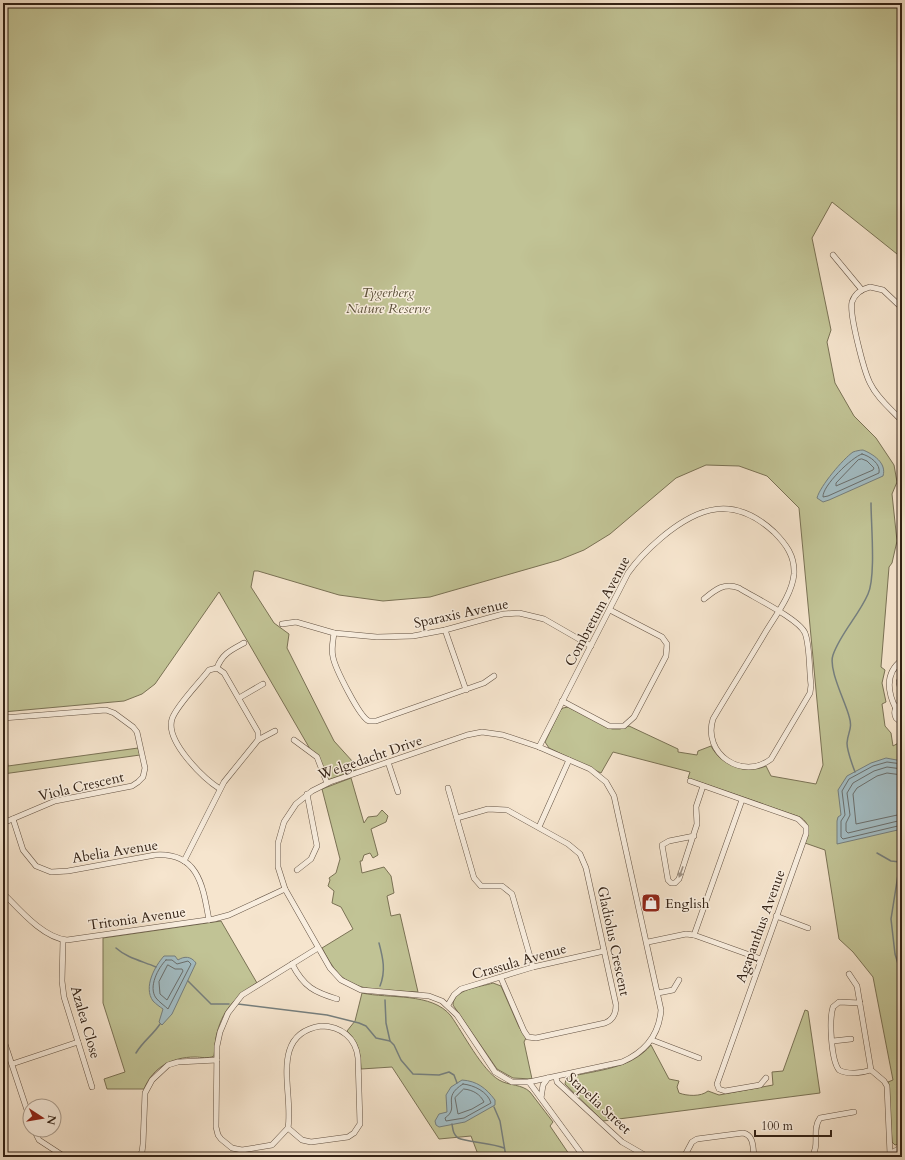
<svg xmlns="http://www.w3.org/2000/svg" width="905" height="1160" font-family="Cardo,serif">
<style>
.green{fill:#c1c395;stroke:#7a7255}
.water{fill:#a2bcc3;stroke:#757e7d}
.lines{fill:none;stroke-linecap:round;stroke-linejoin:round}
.shore{stroke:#6a6e6c;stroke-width:1}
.stream{stroke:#757e7d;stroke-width:1.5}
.canal{stroke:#a2bcc3;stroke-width:5.5}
.minor-casing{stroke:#635243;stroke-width:6}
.minor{stroke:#f9eedf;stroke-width:5}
.oneway{fill:#9f9284}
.labels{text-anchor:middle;stroke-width:3;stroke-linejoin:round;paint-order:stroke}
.park-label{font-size:14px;font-style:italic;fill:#5d523b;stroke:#f9eedf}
.street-label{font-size:14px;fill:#322115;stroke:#f9eedf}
.poi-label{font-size:14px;fill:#322115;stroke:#f9eedf;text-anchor:start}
</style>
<rect width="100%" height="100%" fill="#f6e5ce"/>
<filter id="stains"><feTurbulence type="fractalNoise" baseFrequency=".005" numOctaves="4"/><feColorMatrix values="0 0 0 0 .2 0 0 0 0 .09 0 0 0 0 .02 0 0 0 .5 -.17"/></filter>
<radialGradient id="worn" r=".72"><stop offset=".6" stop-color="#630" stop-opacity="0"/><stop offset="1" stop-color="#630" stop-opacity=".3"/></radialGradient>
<g class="green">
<path d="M3,3H902V258L832,202L812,238L831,330L827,342L835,383L854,416L876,438L894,465L897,482L892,494L897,541L892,563L889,567L881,667L885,670L882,683L886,702L882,704L885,726L891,733L893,746L902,741V1143L895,1145L892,1142L888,1082L893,1080L873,977L853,952L839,939L825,850L805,843C809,832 811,824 800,817L688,778L690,772L613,752L601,773L549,748L545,742L560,711L563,708L568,707L612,729H620L629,726L678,749V752L697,755L698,751L711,746C721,765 746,775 766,766L771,776L816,784L823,765L799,508L767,476L739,466L706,465L676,478L610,534L584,550L559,560L430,597L383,601L339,595L258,571H254L251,587L274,623L289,634L287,648L334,741L353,762L356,770L328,780L219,592L155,684L142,694L124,701L3,712Z"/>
<polygon points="3,731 8,766 138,748 140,755 3,774"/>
<path d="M351,778L364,823L368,817L377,816L382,810L388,816L386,822L371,829L378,855L373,858L370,853L364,855L362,861H360L362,873L384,867L391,876L394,893L387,896L391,916L400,914L418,992C392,990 358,994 339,974C332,967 327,957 322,948L353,929L341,907L332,903L334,891L328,886L330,880L329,878L336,873L340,859L322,789Z"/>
<path d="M221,921L257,983C234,998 222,1010 216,1037C215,1043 215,1050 214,1056C208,1059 201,1057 195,1057C172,1057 153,1067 144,1089H107L104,1079L125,1072L103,1003V938Z"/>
<path d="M493,983L501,986L519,1027L526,1038L524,1042L532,1079L513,1078L497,1069L453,1005C453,989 481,987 493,983Z"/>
<path d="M362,993C389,999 432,992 451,1016C463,1033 482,1070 499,1080C509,1086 522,1084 530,1092L553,1122L550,1126L569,1154L575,1157H479L471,1136L439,1139L392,1067L361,1069C360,1053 359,1042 347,1031L355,1021Z"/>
<path d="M805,1010L808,1011L820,1093L603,1121L565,1084L566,1079L569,1077C597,1070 631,1069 651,1045L669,1079L679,1081L677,1087L679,1093C687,1096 701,1097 708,1091L719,1095L773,1085L772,1072L783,1071Z"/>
</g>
<g class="water">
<path d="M863,450C873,454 887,463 883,476L829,500L823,502L817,498C820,486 843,459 853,452C856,451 860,450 863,450Z"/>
<polygon points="886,758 902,761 902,829 837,844 837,821 838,817 841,815 838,790 847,776 871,763"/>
<path d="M164,956H175L178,960C184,956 191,956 196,963L172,1014L162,1025L159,1022L163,1009C160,1007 156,1004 153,1001C143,987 155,966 164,956Z"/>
<path d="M462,1080C477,1081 486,1088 495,1100V1105L465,1122L439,1127L436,1125L435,1121L439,1114L447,1112L446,1095L451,1087Z"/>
</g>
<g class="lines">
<g class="shore">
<path d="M862,454C870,456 881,464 879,473L828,496L823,497C822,486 852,457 862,454Z"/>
<polygon points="862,459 867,461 874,468 873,470 836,486 836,483 858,460"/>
<polyline points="902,764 887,762 873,766 849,779 842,791 845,815 841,821 841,837 843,839 902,825"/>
<polyline points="902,769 887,767 874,771 853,783 847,793 850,815 846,823 846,831 848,833 902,820"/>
<polyline points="902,775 887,773 877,776 857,788 853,794 856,824 902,814"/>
<path d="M166,960H172L177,964L188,961L191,964L168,1009C165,1006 159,1002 156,998C148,987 158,968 166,960Z"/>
<polygon points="168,965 175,969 182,969 183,971 167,1000 160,994 159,982"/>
<path d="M463,1084C474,1085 488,1092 491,1103L464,1118L446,1121L445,1118C461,1107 440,1098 463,1084Z"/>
<path d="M464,1089C473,1090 480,1094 484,1102L472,1109L458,1114L455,1098Z"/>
</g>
<g class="stream">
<path d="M855,772C852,764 847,751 847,743C848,731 853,729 849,716C845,701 828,669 833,655C840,634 859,615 868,594C876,576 871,524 871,503"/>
<polyline points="877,853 891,861 900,862 891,919 895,954 902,977"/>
<path d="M379,943C383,958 386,971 380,986"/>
<path d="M116,948C127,958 142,961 156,967"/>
<polyline points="188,981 211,1004 229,1004"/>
<polyline points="385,1000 386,1023 390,1041"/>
<polyline points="238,1004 327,1015 359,1023 366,1026 376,1038 390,1041 394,1045 401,1060 413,1074 439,1075 449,1072 454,1075 457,1083"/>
<path d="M136,1053C143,1041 153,1035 160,1024"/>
<polyline points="494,1107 500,1121 506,1157"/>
<path d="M452,1124C453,1130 453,1134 458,1138C466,1142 493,1143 504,1148"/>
</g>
<polyline class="canal" points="900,862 902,861"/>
<g class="minor-casing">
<g id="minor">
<polyline points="833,255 862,290"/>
<path d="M902,308L883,290L870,287C862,289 855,293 852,302C849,314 864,371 870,383C877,398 891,409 902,421"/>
<polyline points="282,624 296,622 334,633 377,637 413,636 445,630 503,614 519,613 544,619 591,646"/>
<polyline points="445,630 466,690"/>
<path d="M334,633C333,641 331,649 333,657C335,668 360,718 369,721H376L484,683L494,676"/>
<path d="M217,668C222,654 231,650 244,643"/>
<polyline points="902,673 899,682 902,697"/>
<polyline points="239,698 263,684"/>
<polyline points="562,701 609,726 624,726 634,717 666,656 667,644 662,637 610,610"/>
<path d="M902,703C895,706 893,712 896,718L902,723"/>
<path d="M896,709C887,691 885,673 902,660"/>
<polyline points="3,718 106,710 114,713 133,727 137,732 145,768 143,777 138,782 132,786 55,801 3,823"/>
<path d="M482,732L503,735L539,747L590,769L606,782L614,796L661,1010C659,1035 645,1052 622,1062L529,1082H512L495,1072L457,1015L442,1001L429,996L361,990L341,980L330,968L285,889L278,867V843L284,822L296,804L312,791L330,782L467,735Z"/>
<polyline points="294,740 317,757 327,783"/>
<path d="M539,747L628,573C638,559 648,549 661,538C699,506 734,495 774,532C786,544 795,556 794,574C792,595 775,616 765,633C748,662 730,690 713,719C702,754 743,781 771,759L810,693L811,685C809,670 810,646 805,633C799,619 753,597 739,588C724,582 715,590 704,599"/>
<polyline points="388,762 398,792"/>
<polyline points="690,781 798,819 806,827 806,834 717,1084 719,1089 725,1091 760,1085 766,1078"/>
<polyline points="448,788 474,878 481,886 502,886 512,894 533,967"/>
<path d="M220,789C203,778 165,741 172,719C176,706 200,682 209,670L217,668L224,673L258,732V740"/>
<path d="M457,818L488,809L507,810L568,844L580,854L586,868L616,1005C616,1014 613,1020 605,1023L536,1038L528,1037L524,1031L501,978"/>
<path d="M13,819L23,850L36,866L51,872L68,871L155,855C199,852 203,887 209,920"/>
<polyline points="539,827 569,760"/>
<polyline points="694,836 669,841 662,845 668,880 671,883 675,883 679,879 697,824 696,807 703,786"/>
<polyline points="184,861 224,782 258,740 275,731"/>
<polyline points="297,870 311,859 317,846 307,794"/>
<path d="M3,893C19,909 43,938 67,940L214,919L229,915L285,889"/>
<polyline points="776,916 808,928"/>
<polyline points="694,935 742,800"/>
<polyline points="63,940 62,981 64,997 92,1087"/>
<polyline points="648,942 686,934 694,935 761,959"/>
<path d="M292,964C304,987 314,992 337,999"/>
<polyline points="849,974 857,986 871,1070 884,1081 887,1086 890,1154"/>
<polyline points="658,993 673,990 679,980"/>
<path d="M860,1003L839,1002L833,1007C829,1020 831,1060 839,1070C848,1075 862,1073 871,1070"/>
<polyline points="448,1005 454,995 461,989 533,967 604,951"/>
<path d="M321,1026C341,1026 356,1038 358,1058L360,1124L354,1133L348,1137L311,1142L302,1140L288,1128C294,1093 268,1034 321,1026Z"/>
<polyline points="3,1038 30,1119"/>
<polyline points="652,1040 699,1058"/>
<polyline points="833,1041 851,1039"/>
<polyline points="12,1064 78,1042"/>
<polyline points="556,1077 557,1082 622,1142 648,1157"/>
<polyline points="529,1082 584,1157"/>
<polyline points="541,1098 543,1085 548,1078"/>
<polyline points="288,1128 272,1145 242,1150 232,1148 221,1139 218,1135 216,1127 217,1046 220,1032 228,1013 242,995 318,948"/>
<polyline points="34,1130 39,1140 65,1157"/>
<polyline points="138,1157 142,1152 143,1144 145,1093 152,1080 168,1065 178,1062 217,1060"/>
<path d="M684,1157L692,1142L697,1139L743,1133C754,1135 753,1148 754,1157"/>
<path d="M811,1157C821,1146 811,1130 820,1118L854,1112"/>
<polyline points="884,1157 902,1147"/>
</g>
</g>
<use href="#minor" class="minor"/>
</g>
<defs><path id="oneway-solid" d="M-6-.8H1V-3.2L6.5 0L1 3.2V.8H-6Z"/></defs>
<use class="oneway" href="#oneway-solid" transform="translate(681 872) rotate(110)"/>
<defs>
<g id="shop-square" transform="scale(1)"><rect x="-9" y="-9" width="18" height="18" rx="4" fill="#8f2418" stroke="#f9eedf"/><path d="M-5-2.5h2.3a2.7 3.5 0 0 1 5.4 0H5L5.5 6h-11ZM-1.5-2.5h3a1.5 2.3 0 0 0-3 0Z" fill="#fff"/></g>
</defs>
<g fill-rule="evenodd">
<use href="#shop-square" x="651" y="903"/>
</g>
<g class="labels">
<g class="park-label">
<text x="388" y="297">Tygerberg<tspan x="388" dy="16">Nature Reserve</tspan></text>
</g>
<g class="street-label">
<text transform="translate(597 611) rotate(-62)" y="5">Combretum Avenue</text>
<text transform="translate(461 613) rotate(-12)" y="5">Sparaxis Avenue</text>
<text transform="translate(370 757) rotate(-19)" y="5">Welgedacht Drive</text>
<text transform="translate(81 786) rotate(-13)" y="5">Viola Crescent</text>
<text transform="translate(115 851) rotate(-9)" y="5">Abelia Avenue</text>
<text transform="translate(137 918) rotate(-8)" y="5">Tritonia Avenue</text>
<text transform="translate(760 926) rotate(-70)" y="5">Agapanthus Avenue</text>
<text transform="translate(614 941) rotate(78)" y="5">Gladiolus Crescent</text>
<text transform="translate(519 961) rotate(-16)" y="5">Crassula Avenue</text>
<text transform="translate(86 1022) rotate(74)" y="5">Azalea Close</text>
<text transform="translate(599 1103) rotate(43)" y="5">Stapelia Street</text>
</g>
<g class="poi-label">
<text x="665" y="908">English</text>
</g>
</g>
<rect width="905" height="1160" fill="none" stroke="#f6e5ce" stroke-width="16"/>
<rect x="4" y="4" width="897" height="1152" fill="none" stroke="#322115" stroke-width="2"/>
<rect x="8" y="8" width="889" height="1144" fill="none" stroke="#322115"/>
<g transform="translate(42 1118) rotate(102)"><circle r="19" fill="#f9eedf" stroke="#a99c8e"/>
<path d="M0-3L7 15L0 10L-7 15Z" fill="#8f2418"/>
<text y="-6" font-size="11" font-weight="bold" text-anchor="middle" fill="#322115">N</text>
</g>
<path d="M755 1130v6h76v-6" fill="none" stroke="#322115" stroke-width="2"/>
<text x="761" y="1130" font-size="12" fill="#322115" stroke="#f9eedf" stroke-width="3" paint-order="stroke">100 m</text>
<rect width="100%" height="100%" filter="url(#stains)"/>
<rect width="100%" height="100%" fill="url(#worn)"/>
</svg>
